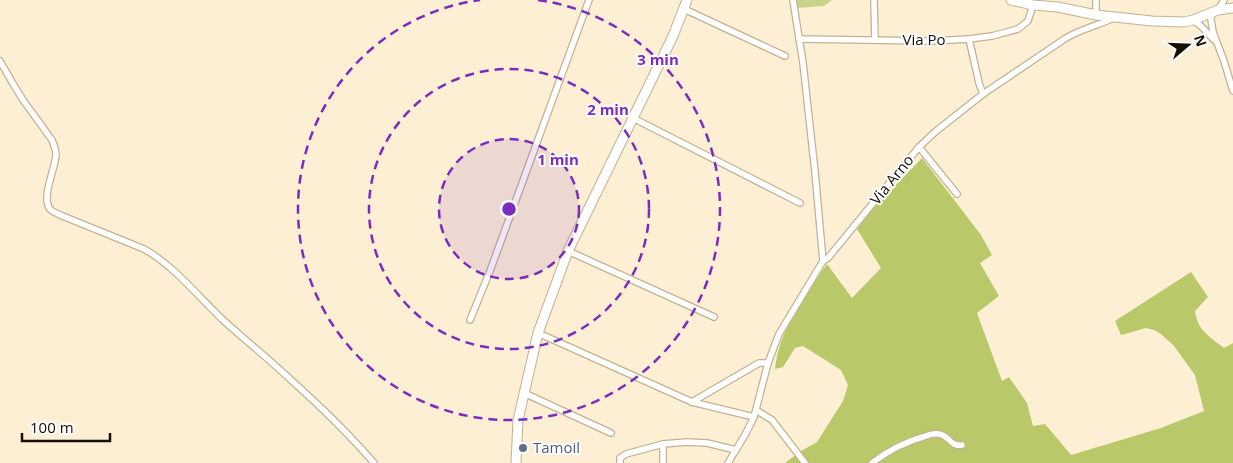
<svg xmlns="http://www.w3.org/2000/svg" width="1233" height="463" font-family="'Open Sans',sans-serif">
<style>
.green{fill:#c6d48a}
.forest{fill:#b9c96a}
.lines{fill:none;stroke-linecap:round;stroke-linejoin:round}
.street-casing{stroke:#c2b291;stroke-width:8}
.secondary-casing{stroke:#c2b291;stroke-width:11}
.street{stroke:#fff;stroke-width:5.5}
.secondary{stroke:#fff;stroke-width:9}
.ring{fill:none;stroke:#7b2cbf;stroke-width:2.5;stroke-dasharray:9 6}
.service-dot{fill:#5c6f8a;stroke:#fefefe;stroke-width:2}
.labels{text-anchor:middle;stroke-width:4;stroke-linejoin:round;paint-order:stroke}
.street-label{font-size:15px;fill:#150f04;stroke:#fefefe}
.service-label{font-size:15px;fill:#4e5e75;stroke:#fefefe;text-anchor:start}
.centre{fill:#7b2cbf;stroke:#fefefe;stroke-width:2.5}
.ring-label{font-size:15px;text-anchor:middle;font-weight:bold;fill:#7b2cbf;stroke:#fefefe;stroke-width:4;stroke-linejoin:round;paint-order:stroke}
</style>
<rect width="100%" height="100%" fill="#fdefd4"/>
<polygon class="green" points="796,0 832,0 824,6 796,8"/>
<path class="forest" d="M922,158L981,235L992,255L980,263L999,296L977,313L1002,381L1009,377L1027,403L1033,426L1045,424L1071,455L1161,428L1204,411L1195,375L1174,346L1161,334L1154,330L1146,328L1121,335L1115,321L1191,272L1208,297L1195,311C1197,330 1210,337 1224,348L1233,343V463H785L801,451L817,442L843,401L848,385L841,370L803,346L795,348L783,367L775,369C779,330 805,295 827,264L852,298L881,268L857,229L871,211Z"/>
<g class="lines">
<g class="street-casing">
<g id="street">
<polyline points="793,0 803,63 815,172 823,261"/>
<polyline points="874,0 875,40"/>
<polyline points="1096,0 1096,15"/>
<polyline points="684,9 785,56"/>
<polyline points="1218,10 1224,0"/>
<polyline points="1210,13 1213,32 1224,61 1233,91"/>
<polyline points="1193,20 1201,26 1214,40"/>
<polyline points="799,39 931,41 969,39 992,36 1018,29 1028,21 1033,5"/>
<polyline points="969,39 979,83 983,94"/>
<path d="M0,61L12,82L23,100L52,140C54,145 56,150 56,155C55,169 41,198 50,209C52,212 57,213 60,215L144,249C172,264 199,297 223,320C245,340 269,359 291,380C320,406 349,434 374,463"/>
<polyline points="633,118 800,203"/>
<polyline points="919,147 957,194"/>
<polyline points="568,251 714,317"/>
<polyline points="470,320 490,271 589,0"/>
<polyline points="538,333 692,402 754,417"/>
<polyline points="524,393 611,433"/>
<polyline points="692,402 759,363 768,363"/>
<polyline points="756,410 772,420 805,463"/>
<polyline points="663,444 663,463"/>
<polyline points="620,463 620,458 626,454 663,444 687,442 707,443 736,450"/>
<path d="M728,463L745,435L754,417L768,363L779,334L823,261L828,258L919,147L935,132L983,94L1066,38C1081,29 1099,25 1114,18"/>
<path d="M872,463C888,451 904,442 923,437C928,435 934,433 939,434C949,435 950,447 962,445"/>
</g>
</g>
<g class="secondary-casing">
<g id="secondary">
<polyline points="1011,0 1033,5 1058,7 1096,15 1152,21 1184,22 1193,20 1218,10 1233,8"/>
<polyline points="516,463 518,420 538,333 568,251 673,36 687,0"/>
</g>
</g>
<use href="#street" class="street"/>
<use href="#secondary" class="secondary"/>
</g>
<circle cx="509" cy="209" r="70" fill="#7b2cbf" fill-opacity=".12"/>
<g class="ring">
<circle cx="509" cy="209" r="70"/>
<circle cx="509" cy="209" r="140"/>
<path d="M538 0A211 211 0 1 1 480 0"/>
</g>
<circle class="service-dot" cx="523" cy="448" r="5"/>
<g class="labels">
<g class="street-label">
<text x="924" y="45">Via Po</text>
<text transform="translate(892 180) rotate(-51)" y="5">Via Arno</text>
</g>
<g class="service-label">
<text x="533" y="453">Tamoil</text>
</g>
</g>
<circle cx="509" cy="209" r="8" class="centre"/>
<g class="ring-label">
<text x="658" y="65">3 min</text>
<text x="608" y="115">2 min</text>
<text x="558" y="165">1 min</text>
</g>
<g transform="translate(1188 45) rotate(71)" stroke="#fefefe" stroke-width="4" paint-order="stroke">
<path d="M0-4L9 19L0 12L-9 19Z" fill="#150f04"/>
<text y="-8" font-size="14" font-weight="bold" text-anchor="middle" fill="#150f04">N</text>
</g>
<path d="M22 433v8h88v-8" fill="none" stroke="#150f04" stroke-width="2.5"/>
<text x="30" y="433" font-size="15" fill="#150f04" stroke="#fefefe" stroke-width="4" paint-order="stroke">100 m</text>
</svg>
